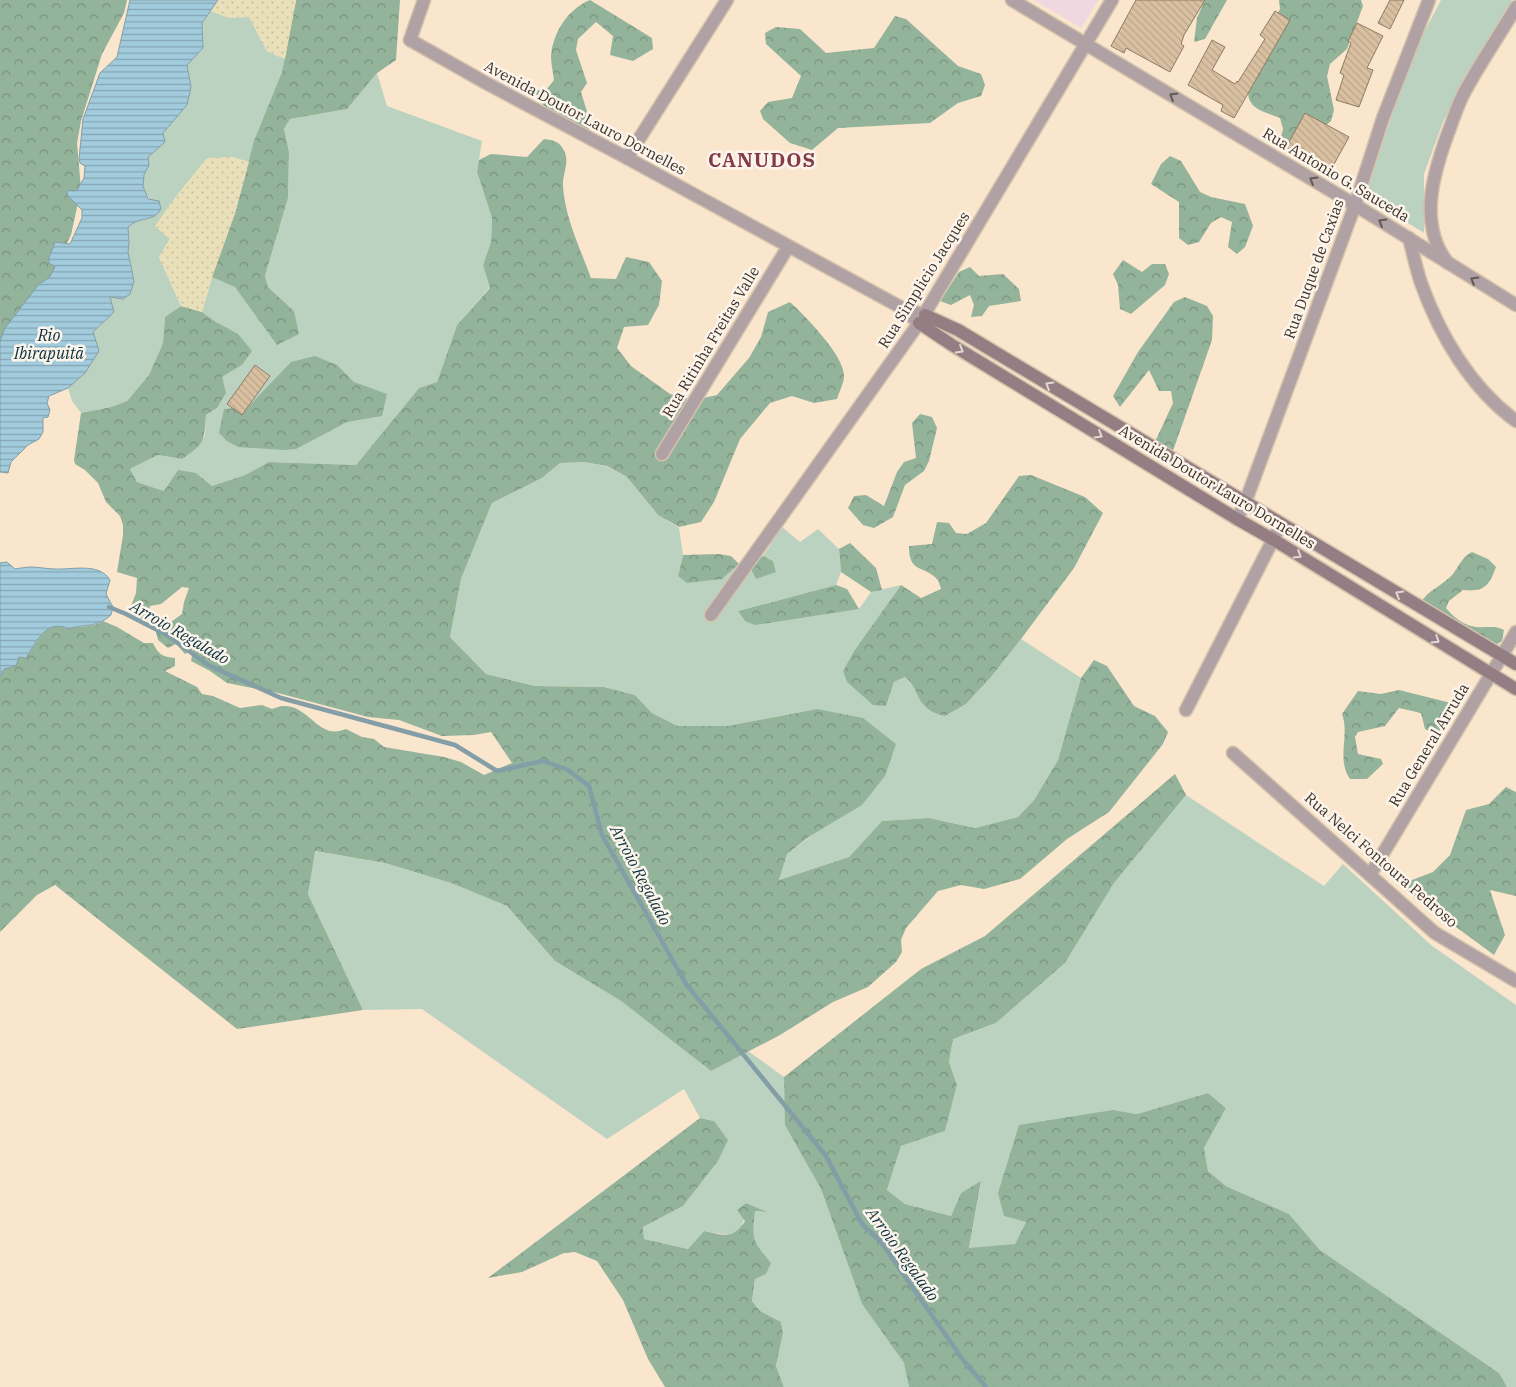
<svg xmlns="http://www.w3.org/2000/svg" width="1516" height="1387" font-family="'IBM Plex Serif',serif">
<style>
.medical{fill:#f1d7e0}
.green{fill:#bcd2c1}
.forest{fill:url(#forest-crowns)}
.sand{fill:url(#sand-dots)}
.water{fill:url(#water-rules);stroke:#839ea7}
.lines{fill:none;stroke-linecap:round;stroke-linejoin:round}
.stream{stroke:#839ea7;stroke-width:4.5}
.building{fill:url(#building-back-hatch);stroke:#8d7b64}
.minor-casing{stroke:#d4c2ab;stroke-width:15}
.tertiary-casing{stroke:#d4c2ab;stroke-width:15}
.secondary-casing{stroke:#d4c2ab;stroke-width:15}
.minor{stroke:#b0a1a4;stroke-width:12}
.tertiary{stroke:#b0a1a4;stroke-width:12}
.secondary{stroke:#947e83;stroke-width:12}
.oneway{stroke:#635953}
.oneway2{stroke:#e3d7d1}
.labels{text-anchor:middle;stroke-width:5;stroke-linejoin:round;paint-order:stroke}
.street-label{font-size:15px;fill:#3a3228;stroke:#fdf5eb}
.water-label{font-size:16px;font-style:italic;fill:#0a313e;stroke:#fdf5eb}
.district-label{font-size:20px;font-weight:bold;letter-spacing:1px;fill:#833b48;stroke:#fdf5eb}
</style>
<defs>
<pattern id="forest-crowns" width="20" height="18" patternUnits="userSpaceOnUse" patternTransform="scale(1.25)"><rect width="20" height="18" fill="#93b39b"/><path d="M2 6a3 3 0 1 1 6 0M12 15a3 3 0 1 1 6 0" fill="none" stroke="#79927e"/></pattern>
<pattern id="sand-dots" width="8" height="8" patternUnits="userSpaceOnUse" patternTransform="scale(1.25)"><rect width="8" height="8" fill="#e9e0ba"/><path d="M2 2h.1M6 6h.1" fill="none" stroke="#c9c1a0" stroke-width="1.8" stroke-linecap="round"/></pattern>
<pattern id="water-rules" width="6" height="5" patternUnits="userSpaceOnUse" patternTransform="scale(1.25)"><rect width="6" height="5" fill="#a2ccdd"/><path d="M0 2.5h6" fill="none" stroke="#85a6b3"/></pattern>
<pattern id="building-back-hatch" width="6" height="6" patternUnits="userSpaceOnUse" patternTransform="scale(1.25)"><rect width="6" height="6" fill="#d9c0a1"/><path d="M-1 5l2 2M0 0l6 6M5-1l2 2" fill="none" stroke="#bba58b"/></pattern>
</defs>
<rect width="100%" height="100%" fill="#fae6cc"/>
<polygon class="medical" points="1034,0 1098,0 1081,28"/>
<g class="green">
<polygon points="1441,0 1512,0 1470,69 1443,122 1424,174 1424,233 1365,196 1411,57"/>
<path d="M211,11L229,18L249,16L267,51L285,59C278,95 258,127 249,162L232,157L156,227L170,239L159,257L181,306L165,317L163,343L149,375L127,401L111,407L81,413L72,401L68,388L85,373L93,332L114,312L110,297L123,299L130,294L134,281L128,252L129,242L128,227C141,215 153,223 161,209C149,200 140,192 144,176C147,167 150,167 148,157L165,142L163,133L187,105L191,87L187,65L203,48L202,23Z"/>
<polygon points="377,73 387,106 482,141 477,172 492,218 491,242 483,265 490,287 457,325 437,382 419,388 356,465 270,462 245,475 212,486 196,473 164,491 137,482 130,469 158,455 182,459 205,436 206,415 217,408 222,377 242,365 216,322 202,312 212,277 235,286 277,344 294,311 268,287 265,276 288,198 289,152 284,129 290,119 347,109"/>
<polygon points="584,462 606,466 627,477 658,515 679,528 683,555 678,576 722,579 739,564 776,572 773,561 763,556 782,527 800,542 818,529 839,549 841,572 836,585 738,611 745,621 859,609 871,592 901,585 854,651 843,671 886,706 894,682 905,677 914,685 924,705 945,716 966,704 991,677 1021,639 1081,678 1058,760 1034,800 1018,817 975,828 929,818 882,821 849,857 779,880 787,854 810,837 817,709 727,726 678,726 652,713 635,695 604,687 535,686 486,674 450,637 461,579 492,503 542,478 560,463"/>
<polygon points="1186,795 1324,886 1343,864 1431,945 1516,1005 1516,1387 1507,1387 1499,1373 1320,1250 1289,1214 1226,1186 1208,1171 1204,1148 1226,1108 1208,1093 1137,1114 1113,1110 1026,1222 1015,1244 969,1249 981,1182 961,1193 951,1216 905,1204 887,1190 901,1146 945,1131 957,1085 949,1062 953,1039 996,1023 1065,963 1114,883"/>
<path d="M314,851L385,863L451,883L507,906L555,961L621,1001L711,1071L748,1051L784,1077L786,1125L821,1189L862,1304L904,1363L910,1387H784L776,1366L783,1333L781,1322L760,1311L752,1301L755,1279L766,1274L753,1234L755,1211L765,1212L746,1203C744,1237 735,1237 704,1231L688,1249L644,1239L643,1227L683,1206L718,1161L714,1121L700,1118L684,1089L607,1139L422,1009L363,1010L308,894Z"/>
</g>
<g class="forest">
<polygon points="0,0 127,0 124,13 102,54 81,121 77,143 81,189 71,235 50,277 0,348"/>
<polygon points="296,0 400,0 396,60 377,73 347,109 290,119 284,129 289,152 288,198 265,276 268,287 294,311 299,334 277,345 235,287 212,277 235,213 254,141 282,72"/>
<path d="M590,0L652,38L653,49L633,61L610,55L613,36L596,22L578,39L576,50L587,83L581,92L591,125L586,135C565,125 544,112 534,90H546L554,80C553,72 551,64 551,56C553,32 568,9 590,0Z"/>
<polygon points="1205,0 1227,0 1205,39 1194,42 1197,18"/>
<path d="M1279,0H1361L1363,6L1347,49L1330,64L1327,76L1334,110L1331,121L1314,136L1292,144L1280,141L1283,129L1280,118C1271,114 1255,111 1250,101C1240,82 1271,27 1280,9Z"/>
<polygon points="895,16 906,19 958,66 981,74 985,85 981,96 958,103 930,123 838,128 812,150 790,143 763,119 760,111 768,102 792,98 801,76 766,44 765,33 776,27 800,29 826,53 874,48"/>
<path d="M544,139C552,140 559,141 563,149C571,161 562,174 563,186C565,218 580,248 591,278L616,279L626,257L649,262L662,281L659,305L648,325L624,327L617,348L631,366L670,394L694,400L717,395L749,358L761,337L768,312L790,302C805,316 844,355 844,376C844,383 839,392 837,399L814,403L792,396L770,403L740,439L714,502L701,522L679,527L658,515L627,477L607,466L584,462L560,463L542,478L492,503L461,579L450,637L486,674L535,686L604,687L635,695L652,713L678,726H727L817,709L863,718L896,744L885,776L862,805L810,836L787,854L779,880L849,857L882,821L929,818L975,828L1018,817L1034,800L1058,760L1081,678L1094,660L1107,666L1134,706L1155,716L1168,732L1163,744L1109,812L1067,839L1020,879L984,889L961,885L938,891L906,928L901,940L902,952L896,962L868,987L833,1002L780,1035L711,1071L621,1001L555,961L507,906L451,883L385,863L315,851L308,894L363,1010L237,1029L55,885L37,895L0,932V677L4,669L19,657L26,658C37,642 46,618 69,629C80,625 94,628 103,621L117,627L144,643H153C158,654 162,657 175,658V666L165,671L197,687L202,694L213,696L240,708L262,705L272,709C275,708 280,706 283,706C310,705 318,741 346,729L362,737L374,739L384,747L444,757L461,762L484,775L512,763L491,732L474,735L442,736L399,720L368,717L278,693L227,683L210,671L191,661L193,650L185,654L176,644L168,648L158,640L156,632L161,621L171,622L182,614L184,602L189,588L182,587L161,604L150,606L146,620L134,616L131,606L136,593L137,578L117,572L123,535V525L120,516L106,502L98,483L85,470L75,464L74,460L81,413L111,407L127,401L149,375L163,343L165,317L181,306L202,312L216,322L238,334L252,351L242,365L222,377L226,393L217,408L206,415C204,442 205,443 182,459L158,455L130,469L137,482L164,491L178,470L196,473L212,486L245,475L269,462L356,465L419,388L437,382L457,325L490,288L483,265L491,242L492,218L477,172L479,160L491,154L527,157Z"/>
<polygon points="1170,156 1181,161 1200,192 1211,197 1245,204 1253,226 1245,247 1237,254 1228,247 1232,222 1221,217 1211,223 1199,242 1188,245 1179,238 1179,202 1151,184 1161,164"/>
<polygon points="1123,260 1142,272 1152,264 1165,264 1169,274 1165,285 1131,314 1120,309 1118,285 1113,274"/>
<polygon points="970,267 979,276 1003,274 1019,289 1021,301 989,306 982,316 971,317 974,305 970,295 951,305 940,301 959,272"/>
<polygon points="1185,297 1207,306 1213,316 1212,340 1174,448 1169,458 1154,444 1173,403 1171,391 1159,391 1149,370 1120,407 1113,396 1138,352 1174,302"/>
<polygon points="315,356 337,365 354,382 387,394 382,416 347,422 296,449 285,450 238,447 227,441 219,433 224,409 248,407 291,362"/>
<polygon points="920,414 932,417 937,428 929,461 924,471 905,485 893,517 874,528 863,525 848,508 854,496 866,495 884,506 897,472 904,462 916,458 912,423"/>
<path d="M1031,475L1085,497L1103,513L1074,568L1021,639L991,677L966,704L945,716C937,714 928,711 923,704C915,694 917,687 905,677L894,682L886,706L873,705L847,682L843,671L854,651L901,585L921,598L941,589C940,586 939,581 936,578C922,565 909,573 909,546L932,544L937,522L949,523L956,533L967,534L986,523L1019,476Z"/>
<polygon points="850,543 876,568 882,590 871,592 841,572 839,549"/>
<path d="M1472,552L1488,559L1496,567C1489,587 1483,592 1463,590L1449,601L1446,608C1453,617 1465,626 1476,627C1486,628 1495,625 1504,630L1502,641L1493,647L1420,604C1427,590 1444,585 1453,574C1459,566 1462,557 1472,552Z"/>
<polygon points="719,554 731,556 739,564 722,579 687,583 678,576 683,555"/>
<polygon points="763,556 773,561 776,572 756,579 749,565"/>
<polygon points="836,585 847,589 859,609 755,625 745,621 738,611"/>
<path d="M1399,690L1451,703L1454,708L1448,724L1435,735L1425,729L1421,713L1399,708L1385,726L1358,732L1355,737L1358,754L1381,759L1383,764L1367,779H1350C1336,759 1350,735 1342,714L1358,691L1381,694Z"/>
<polygon points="1175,774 1186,795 1114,883 1065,963 996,1023 953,1039 949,1062 957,1085 945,1131 901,1146 887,1190 905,1204 951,1216 961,1193 981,1181 969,1248 1015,1244 1026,1222 1004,1216 998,1193 1019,1125 1113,1110 1137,1114 1208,1093 1226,1108 1204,1148 1208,1171 1226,1186 1289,1214 1320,1250 1499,1373 1507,1387 909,1387 904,1363 862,1304 821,1189 785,1125 784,1077 921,969 985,936"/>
<polygon points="1506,787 1516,792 1516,896 1490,890 1505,935 1494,955 1399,885 1433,872 1450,855 1466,810 1489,804"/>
<path d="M700,1118L714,1121L728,1140L718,1161L683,1206L643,1227L644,1239L688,1249L704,1231C723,1235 733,1240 745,1221L737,1210L746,1203L767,1212L755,1211C752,1241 752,1240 771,1263L766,1274L755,1279L752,1301L760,1311L781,1322L783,1333L776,1366L784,1387H665L648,1359L623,1300L597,1261L575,1252L564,1253L522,1272L488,1278Z"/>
</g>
<g class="sand">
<polygon points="218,0 296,0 285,59 267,51 249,17 229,18 211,11"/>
<polygon points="232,157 249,162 235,213 212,277 202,312 181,306 159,257 170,239 155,226 177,195 207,158"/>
</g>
<g class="water">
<path d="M130,0H218L202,23L203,48L187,65L191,87L187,105L163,133L165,142L148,157L149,165L144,175L143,186L148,199L159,201L161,209C153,223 141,215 128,227L129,242L128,252L134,281L130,294L123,299L110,297L114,312L93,332L99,351L85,373L68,388L49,396L47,403L50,410L48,417L43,418V432L39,439L28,445L11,462L8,473L0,472V341L5,328L39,284L49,278L55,267L49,263V258L55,242L70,244L82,218V210L68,196L67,192L69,190L73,191L77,190L84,178L85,166L80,163L79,159L83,119L100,73L117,57Z"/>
<path d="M7,562L15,569C21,568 26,567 31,567C39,567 47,569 55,569C72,570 99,562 110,580L106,594L113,607L111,615C95,629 86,623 69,629C46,618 36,642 26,658L19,657L16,666L4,669L0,677V563Z"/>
</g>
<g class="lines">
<polyline class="stream" points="109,607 126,614 167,635 208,665 281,698 455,745 497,771 543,761 568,770 589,786 602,835 686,984 826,1156 862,1224 881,1242 963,1360 986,1387"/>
</g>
<g class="building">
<polygon points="1136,0 1205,0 1184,35 1181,44 1184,46 1170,72 1126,48 1124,53 1111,46"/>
<polygon points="1390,0 1404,0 1390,29 1378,23"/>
<polygon points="1275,11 1290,20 1234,118 1221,111 1223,105 1188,85 1212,40 1225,47 1212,70 1235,84 1237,81 1238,82 1265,39 1260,35"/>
<polygon points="1357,23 1383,36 1367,68 1373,70 1359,107 1336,100 1344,75 1340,73 1351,43 1348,41"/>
<polygon points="1305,113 1349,137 1328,175 1284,151"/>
<polygon points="255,365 270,376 242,415 227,404"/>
</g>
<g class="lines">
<g class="minor-casing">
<g id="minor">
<polyline points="424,0 410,40 486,83 627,158 904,309 925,315"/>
<polyline points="627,158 727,0"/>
<path d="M1409,238C1413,253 1416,268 1421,283C1440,336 1471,388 1516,421"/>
<path d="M1448,263C1416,223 1435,167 1451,125C1455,114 1459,102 1464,93C1480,63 1499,36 1516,7"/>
<polyline points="662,454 788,247"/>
<polyline points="1237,519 1245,503 1355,205 1383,118 1429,0"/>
<polyline points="711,615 919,323 911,316"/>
<polyline points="1186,710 1281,524"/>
<polyline points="1233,753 1435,933 1516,981"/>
<polyline points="1370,875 1491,674"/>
</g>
</g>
<g class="tertiary-casing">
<g id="tertiary">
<polyline points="1012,0 1355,205 1516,305"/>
<polyline points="919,323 1112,0"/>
<polyline points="1491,674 1516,632"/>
</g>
</g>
<g class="secondary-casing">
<g id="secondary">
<polyline points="925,315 958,330 1516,664"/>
<polyline points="919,323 952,345 1237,519 1274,540 1516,689"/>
</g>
</g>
<use href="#minor" class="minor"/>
<use href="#tertiary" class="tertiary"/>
<use href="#secondary" class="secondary"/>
</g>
<defs><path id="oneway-chevron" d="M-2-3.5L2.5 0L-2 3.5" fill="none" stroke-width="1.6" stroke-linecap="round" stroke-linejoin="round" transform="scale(1.25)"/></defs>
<g class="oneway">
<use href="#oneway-chevron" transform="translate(1173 96) rotate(-149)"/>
<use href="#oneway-chevron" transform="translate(1313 180) rotate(-149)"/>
<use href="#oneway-chevron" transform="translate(1382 222) rotate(-149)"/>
<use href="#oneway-chevron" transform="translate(1474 280) rotate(-149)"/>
</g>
<g class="oneway2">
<use href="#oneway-chevron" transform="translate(960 350) rotate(31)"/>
<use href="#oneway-chevron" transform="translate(1049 385) rotate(-149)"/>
<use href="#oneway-chevron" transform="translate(1099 435) rotate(31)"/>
<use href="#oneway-chevron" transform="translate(1298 555) rotate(32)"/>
<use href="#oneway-chevron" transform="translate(1399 594) rotate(-149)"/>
<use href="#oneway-chevron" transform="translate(1436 640) rotate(32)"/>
</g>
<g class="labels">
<g class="street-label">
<text transform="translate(585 118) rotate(28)" y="5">Avenida Doutor Lauro Dornelles</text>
<text transform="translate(1336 175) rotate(31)" y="5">Rua Antonio G. Sauceda</text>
<text transform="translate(1314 269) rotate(-70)" y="5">Rua Duque de Caxias</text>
<text transform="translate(924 280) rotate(-58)" y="5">Rua Simplicio Jacques</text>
<text transform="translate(711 342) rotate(-59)" y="5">Rua Ritinha Freitas Valle</text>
<text transform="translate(1217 487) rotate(31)" y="5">Avenida Doutor Lauro Dornelles</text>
<text transform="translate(1429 745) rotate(-59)" y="5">Rua General Arruda</text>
<text transform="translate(1381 860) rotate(41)" y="5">Rua Nelci Fontoura Pedroso</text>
</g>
<g class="water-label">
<text x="49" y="341">Rio<tspan x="49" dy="18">Ibirapuitã</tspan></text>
<text transform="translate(180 632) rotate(30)" y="6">Arroio Regalado</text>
<text transform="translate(641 875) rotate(62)" y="6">Arroio Regalado</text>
<text transform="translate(903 1254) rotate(54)" y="6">Arroio Regalado</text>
</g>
<g class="district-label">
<text x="762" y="167">CANUDOS</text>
</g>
</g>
</svg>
